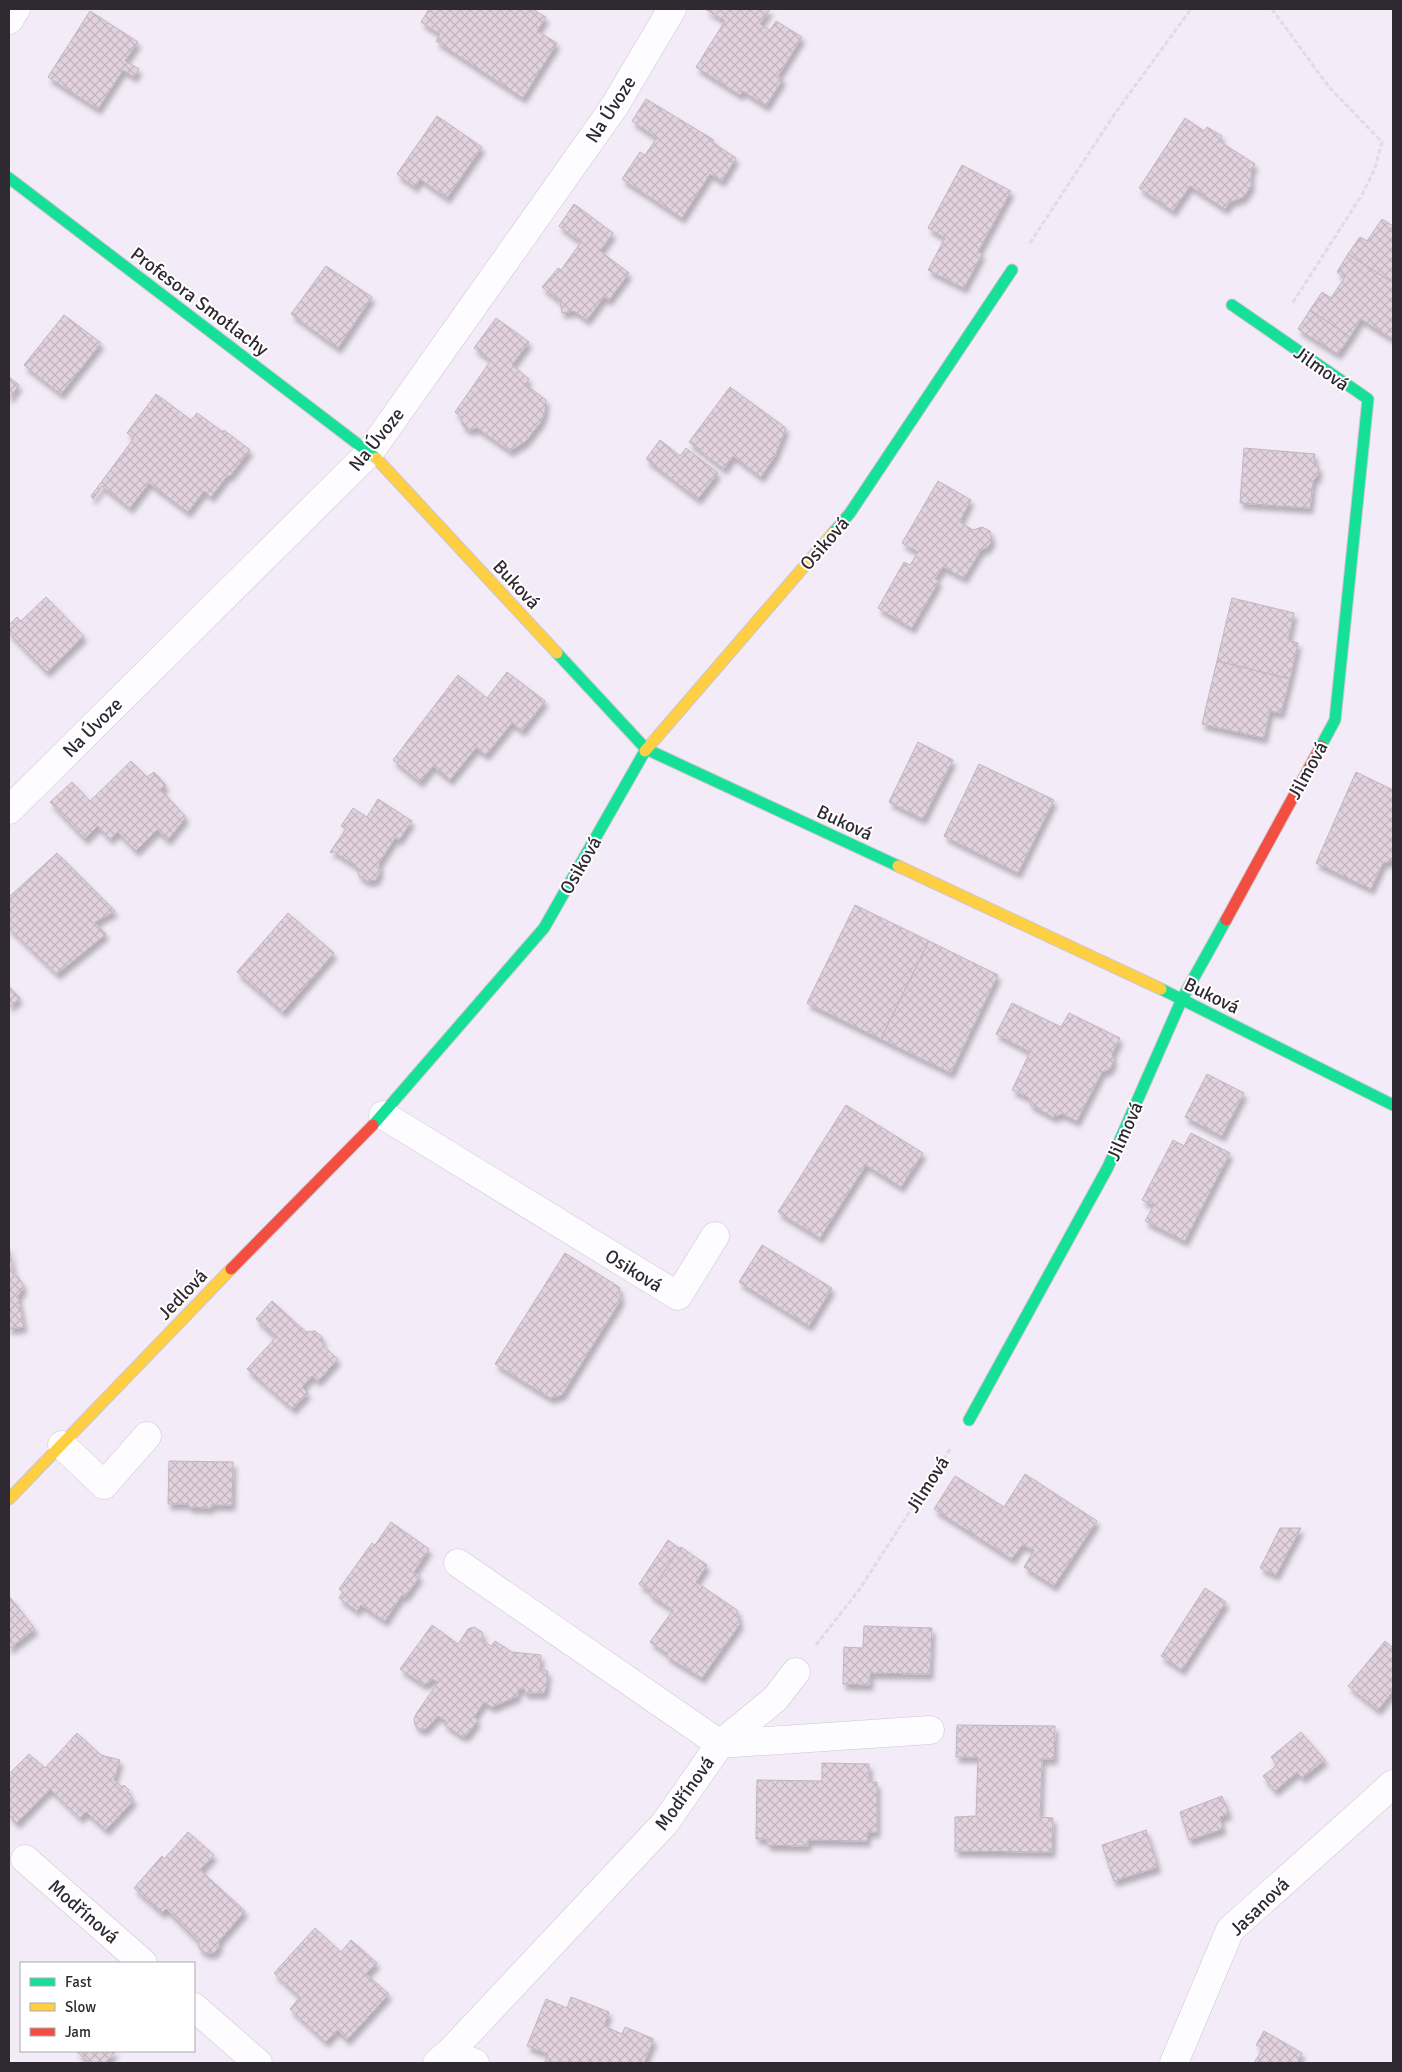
<svg xmlns="http://www.w3.org/2000/svg" width="1402" height="2072" font-family="Signika,sans-serif">
<style>
.building{fill:url(#building-cross-hatch);stroke:#bfb7bf;filter:url(#shadow)}
.lines{fill:none;stroke-linecap:round;stroke-linejoin:round}
.street-casing{stroke:#cdc7d1;stroke-width:29}
.fast-casing{stroke:#cdc7d1;stroke-width:13}
.slow-casing{stroke:#cdc7d1;stroke-width:13}
.jam-casing{stroke:#cdc7d1;stroke-width:13}
.path{stroke:#dfdde1;stroke-width:3;stroke-dasharray:5 2.5;stroke-linecap:butt}
.street{stroke:#fdfcfe;stroke-width:28}
.fast{stroke:#16e098;stroke-width:11}
.slow{stroke:#ffcf43;stroke-width:11}
.jam{stroke:#f24e42;stroke-width:11}
.labels{text-anchor:middle;stroke-width:4;stroke-linejoin:round;paint-order:stroke}
.street-label{font-size:19px;fill:#2f2931;stroke:#fff}
</style>
<defs>
<pattern id="building-cross-hatch" width="8" height="8" patternUnits="userSpaceOnUse" patternTransform="scale(1.25)"><rect width="8" height="8" fill="#e2d2de"/><path d="M0 0l8 8M0 8l8-8" fill="none" stroke="#c2b4bf"/></pattern>
<filter id="shadow"><feDropShadow dx="3" dy="5.5" stdDeviation="2.5" flood-color="#0004"/></filter>
</defs>
<rect width="100%" height="100%" fill="#f3ebf7"/>
<g class="building">
<polygon points="429,9 532,9 546,17 537,31 557,43 523,98 436,41 440,34 421,22"/>
<polygon points="705,9 770,9 760,24 770,30 776,21 802,37 778,76 783,79 766,106 743,91 740,95 696,67 725,21"/>
<polygon points="90,11 138,42 125,61 139,69 134,77 123,70 98,109 48,77"/>
<polygon points="646,99 714,140 712,142 736,158 722,181 710,174 682,218 622,179 640,152 645,155 657,138 632,121"/>
<polygon points="437,116 482,147 447,198 420,179 415,187 397,174"/>
<polygon points="1185,118 1204,131 1207,127 1222,136 1219,141 1255,164 1251,171 1251,186 1244,197 1230,202 1225,209 1190,186 1173,211 1139,188"/>
<polygon points="962,165 1011,191 978,252 982,254 964,288 928,270 945,238 928,228"/>
<polygon points="574,204 613,233 600,251 629,273 609,300 604,297 587,320 574,311 562,313 560,301 542,287 558,268 561,270 581,242 559,226"/>
<polygon points="1382,219 1393,226 1393,283 1348,254 1360,237 1367,241"/>
<polygon points="1348,254 1393,283 1393,334 1391,338 1361,319 1350,337 1310,310 1322,292 1331,298 1345,277 1337,272"/>
<polygon points="326,266 372,297 338,348 291,314"/>
<polygon points="1310,310 1350,337 1338,354 1298,329"/>
<polygon points="64,315 101,343 61,394 24,365"/>
<polygon points="496,318 529,342 512,365 529,379 525,384 546,400 545,411 541,422 526,441 510,451 477,428 469,430 462,425 462,418 455,412 491,360 474,348"/>
<polygon points="9,377 19,385 9,399"/>
<polygon points="730,387 786,428 775,456 761,477 733,456 724,469 689,442"/>
<polygon points="156,394 191,420 197,413 223,432 224,430 250,450 230,476 228,475 211,497 204,491 188,512 149,483 130,508 102,486 93,499 91,496 134,438 127,433"/>
<polygon points="660,440 680,456 686,448 718,473 698,499 646,459"/>
<polygon points="1244,448 1315,454 1314,462 1319,468 1318,476 1313,481 1310,508 1240,503"/>
<polygon points="938,481 971,500 961,519 962,520 961,523 973,530 982,527 990,531 992,540 988,547 981,550 964,578 943,567 935,579 939,581 912,628 878,608 904,562 910,565 918,552 902,543"/>
<polygon points="46,597 84,636 47,672 9,633 9,625 17,617 21,621"/>
<polygon points="1232,598 1294,613 1288,640 1298,643 1290,679 1217,661"/>
<polygon points="1217,661 1290,679 1281,713 1270,711 1264,738 1202,724"/>
<polygon points="507,672 545,701 522,731 512,723 486,755 476,748 450,780 433,766 420,782 393,760 458,675 487,698"/>
<polygon points="918,742 953,760 923,819 889,802"/>
<polygon points="131,761 147,777 154,772 166,785 161,790 186,817 168,840 157,830 136,851 118,832 110,839 98,826 85,839 50,802 72,782 90,801"/>
<polygon points="979,764 1054,800 1018,873 944,836"/>
<polygon points="1356,772 1393,790 1393,860 1383,863 1371,889 1316,863"/>
<polygon points="378,799 412,821 399,840 395,838 379,863 380,872 376,880 367,881 359,876 357,867 333,851 332,853 330,852 346,829 341,826 353,808 367,817"/>
<polygon points="57,853 115,911 95,922 106,934 57,974 9,928 9,897"/>
<polygon points="855,905 929,941 881,1039 807,1003"/>
<polygon points="288,913 334,953 283,1012 237,972"/>
<polygon points="929,941 998,975 951,1073 881,1039"/>
<polygon points="9,986 20,998 9,1007"/>
<polygon points="1012,1003 1061,1027 1069,1013 1120,1038 1112,1054 1114,1060 1110,1069 1102,1072 1077,1121 1062,1114 1053,1117 1031,1105 1028,1097 1012,1090 1030,1052 996,1034"/>
<polygon points="1207,1074 1244,1093 1222,1136 1185,1117"/>
<polygon points="846,1105 923,1153 901,1187 866,1165 820,1238 778,1212"/>
<polygon points="1191,1133 1230,1153 1185,1241 1145,1221 1154,1205 1142,1200 1173,1140 1184,1146"/>
<polygon points="9,1245 14,1275 18,1277 23,1284 23,1289 18,1296 24,1327 9,1329"/>
<polygon points="762,1245 832,1288 809,1326 739,1282"/>
<polygon points="565,1253 619,1287 621,1300 562,1395 550,1398 495,1364"/>
<polygon points="272,1301 306,1332 315,1331 322,1337 323,1346 338,1359 318,1381 312,1376 302,1387 308,1393 293,1409 247,1369 276,1337 256,1319"/>
<polygon points="169,1461 233,1462 232,1505 211,1505 211,1508 189,1507 189,1504 168,1504"/>
<polygon points="1025,1474 1097,1521 1054,1586 1024,1567 1034,1550 1022,1545 1012,1559 934,1509 955,1476 1004,1507"/>
<polygon points="391,1522 429,1549 414,1572 420,1576 405,1597 402,1595 385,1621 361,1605 357,1611 339,1598 343,1592 339,1589 372,1543 375,1545"/>
<polygon points="1280,1528 1301,1528 1276,1575 1260,1568"/>
<polygon points="668,1540 704,1566 675,1608 639,1584"/>
<polygon points="681,1547 707,1565 696,1582 737,1610 740,1624 702,1678 666,1656 668,1654 650,1642 673,1610 649,1594"/>
<polygon points="1205,1588 1226,1602 1182,1670 1161,1656"/>
<polygon points="9,1596 35,1629 9,1649"/>
<polygon points="432,1625 458,1644 468,1629 474,1627 482,1632 483,1641 491,1646 495,1641 512,1652 541,1655 540,1670 548,1671 546,1688 544,1693 525,1693 525,1689 518,1689 518,1696 492,1707 484,1702 474,1717 478,1720 468,1734 464,1736 460,1735 444,1724 446,1721 438,1716 426,1729 419,1729 415,1725 414,1719 416,1714 438,1682 432,1679 429,1683 423,1684 400,1669"/>
<polygon points="864,1626 932,1628 930,1674 870,1673 870,1685 843,1684 844,1647 863,1648"/>
<polygon points="1385,1641 1393,1648 1393,1691 1378,1710 1348,1686"/>
<polygon points="957,1725 1055,1726 1054,1759 1042,1759 1040,1817 1053,1818 1052,1852 955,1851 955,1817 976,1816 978,1757 956,1757"/>
<polygon points="1301,1732 1325,1760 1302,1778 1297,1772 1275,1791 1263,1776 1277,1765 1271,1757"/>
<polygon points="77,1733 101,1755 120,1760 114,1780 122,1787 124,1785 129,1790 127,1792 134,1800 106,1830 86,1812 80,1818 50,1789 17,1823 9,1815 9,1774 29,1754 45,1768"/>
<polygon points="822,1763 869,1764 869,1782 877,1782 877,1832 868,1832 867,1841 808,1840 808,1846 767,1845 767,1839 756,1839 757,1780 822,1781"/>
<polygon points="1222,1796 1229,1814 1220,1817 1223,1829 1189,1840 1180,1812"/>
<polygon points="1146,1830 1158,1867 1114,1881 1102,1845"/>
<polygon points="188,1832 214,1855 200,1870 245,1911 219,1941 219,1947 214,1953 206,1953 199,1948 199,1942 166,1909 162,1913 134,1888 162,1856 164,1859"/>
<polygon points="315,1928 341,1952 351,1940 377,1963 366,1974 389,1994 347,2040 337,2030 326,2042 290,2009 300,1997 274,1973"/>
<polygon points="571,1997 609,2012 604,2026 622,2034 625,2027 654,2039 644,2063 545,2062 548,2054 527,2046 546,1999 567,2008"/>
<polygon points="1264,2031 1302,2053 1297,2063 1254,2063 1263,2048 1256,2045"/>
<polygon points="76,2051 116,2051 105,2063 90,2063"/>
</g>
<g class="lines">
<g class="street-casing">
<g id="street">
<polyline points="9,20 16,9"/>
<polyline points="9,810 370,452 614,107 672,9"/>
<polyline points="383,1115 678,1296 715,1236"/>
<polyline points="62,1445 104,1485 147,1436"/>
<polyline points="458,1563 720,1744"/>
<polyline points="720,1744 930,1730"/>
<polyline points="25,1859 143,1963"/>
<polyline points="194,2007 258,2063"/>
<polyline points="450,2052 475,2063"/>
<polyline points="437,2063 450,2052 665,1823 720,1744 775,1699 796,1672"/>
<polyline points="1174,2063 1230,1930 1393,1784"/>
</g>
</g>
<g class="fast-casing">
<g id="fast">
<polyline points="9,178 376,458"/>
<polyline points="1232,305 1368,399 1335,720 1321,746"/>
<polyline points="833,533 850,513 1012,270"/>
<polyline points="557,653 646,749 898,866"/>
<polyline points="1161,989 1393,1105"/>
<polyline points="373,1125 544,928 645,751"/>
<polyline points="969,1420 1108,1167 1182,999 1226,920"/>
</g>
</g>
<g class="slow-casing">
<g id="slow">
<polyline points="376,458 557,653"/>
<polyline points="645,751 833,533"/>
<polyline points="898,866 1161,989"/>
<polyline points="9,1499 231,1269"/>
</g>
</g>
<g class="jam-casing">
<g id="jam">
<polyline points="1226,920 1321,746"/>
<polyline points="231,1269 373,1125"/>
</g>
</g>
<g class="path">
<polyline points="1272,9 1329,87 1382,142 1375,168 1363,193 1292,304"/>
<polyline points="1030,243 1116,112 1191,9"/>
<polyline points="816,1645 859,1590 951,1448"/>
</g>
<use href="#street" class="street"/>
<use href="#fast" class="fast"/>
<use href="#slow" class="slow"/>
<use href="#jam" class="jam"/>
</g>
<g class="labels">
<g class="street-label">
<text transform="translate(610 109) rotate(-57)" y="7">Na Úvoze</text>
<text transform="translate(200 301) rotate(37)" y="7">Profesora Smotlachy</text>
<text transform="translate(1322 368) rotate(35)" y="7">Jilmová</text>
<text transform="translate(376 439) rotate(-51)" y="7">Na Úvoze</text>
<text transform="translate(824 543) rotate(-49)" y="7">Osiková</text>
<text transform="translate(517 584) rotate(47)" y="7">Buková</text>
<text transform="translate(92 727) rotate(-45)" y="7">Na Úvoze</text>
<text transform="translate(1307 770) rotate(-61)" y="7">Jilmová</text>
<text transform="translate(845 822) rotate(25)" y="7">Buková</text>
<text transform="translate(580 865) rotate(-60)" y="7">Osiková</text>
<text transform="translate(1212 995) rotate(26)" y="7">Buková</text>
<text transform="translate(1124 1131) rotate(-66)" y="7">Jilmová</text>
<text transform="translate(634 1270) rotate(32)" y="7">Osiková</text>
<text transform="translate(182 1294) rotate(-46)" y="7">Jedlová</text>
<text transform="translate(927 1484) rotate(-57)" y="7">Jilmová</text>
<text transform="translate(684 1793) rotate(-54)" y="7">Modřínová</text>
<text transform="translate(1259 1906) rotate(-44)" y="7">Jasanová</text>
<text transform="translate(84 1911) rotate(41)" y="7">Modřínová</text>
</g>
</g>
<rect width="1402" height="2072" fill="none" stroke="#2f2931" stroke-width="20"/>
<rect x="20" y="1962" width="175" height="90" fill="#ffffff" stroke="#aca9ad"/>
<rect x="30" y="1978" width="25" height="8" fill="#16e098" stroke="#aca9ad"/>
<text x="65" y="1987" font-size="15" fill="#2f2931">Fast</text>
<rect x="30" y="2003" width="25" height="8" fill="#ffcf43" stroke="#aca9ad"/>
<text x="65" y="2012" font-size="15" fill="#2f2931">Slow</text>
<rect x="30" y="2028" width="25" height="8" fill="#f24e42" stroke="#aca9ad"/>
<text x="65" y="2037" font-size="15" fill="#2f2931">Jam</text>
</svg>
